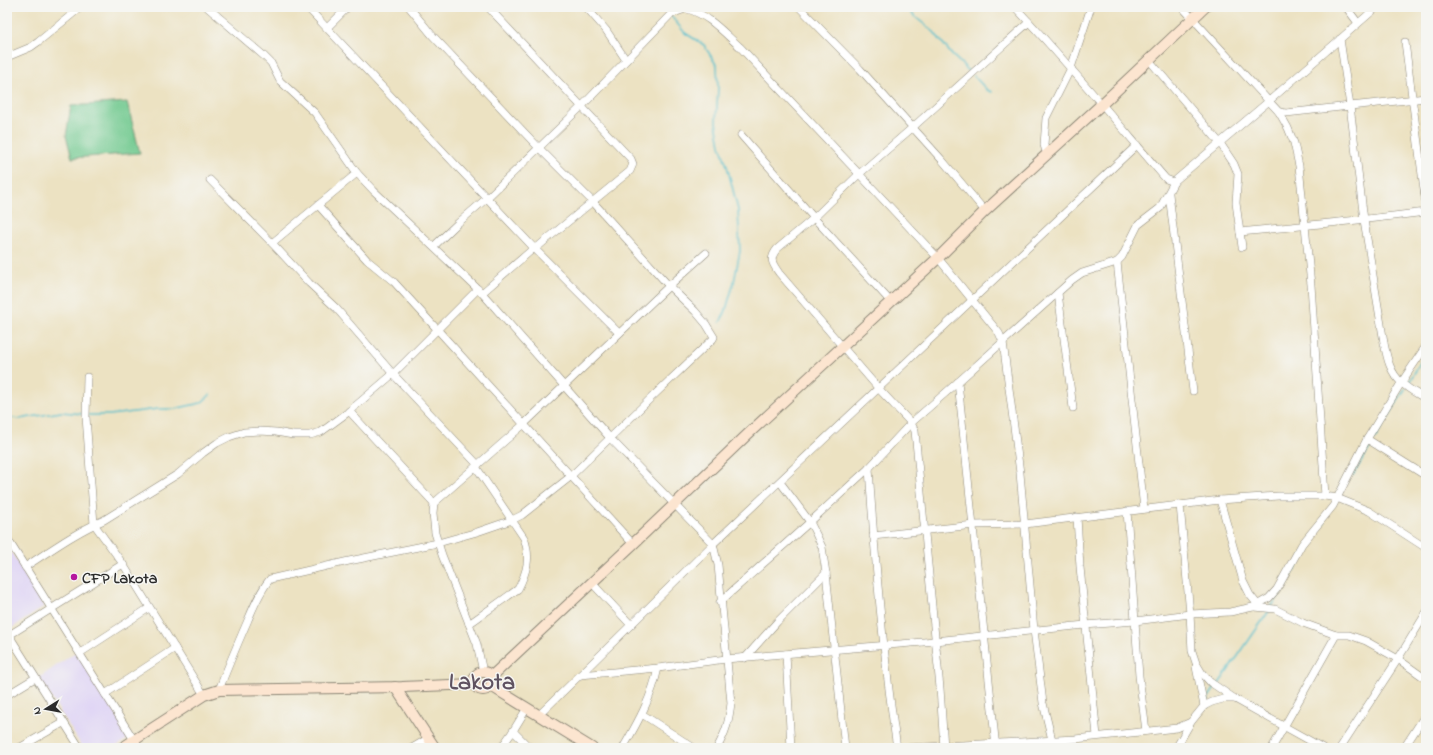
<svg xmlns="http://www.w3.org/2000/svg" width="1433" height="755" font-family="'Indie Flower',sans-serif">
<style>
.built{fill:#dfd4f5}
.green{fill:#71c98f;stroke:#4e7a5d}
.lines{fill:none;stroke-linecap:round;stroke-linejoin:round}
.stream{stroke:#52becc;stroke-width:1.5}
.street-casing{stroke:#8c8676;stroke-width:8}
.secondary-casing{stroke:#8c8676;stroke-width:12}
.street{stroke:#fff;stroke-width:7}
.secondary{stroke:#fce5d0;stroke-width:10}
.poi-dot{fill:#b5179e;stroke:#f6f6f2;stroke-width:1.5}
.labels{text-anchor:middle;stroke-width:3;stroke-linejoin:round;paint-order:stroke}
.poi-label{font-size:16px;font-weight:bold;fill:#2b2b2b;stroke:#f6f6f2;text-anchor:start}
.town-label{font-size:24px;font-weight:bold;fill:#5f5260;stroke:#f6f6f2}
</style>
<rect width="100%" height="100%" fill="#f6f6f2"/>
<filter id="ink" filterUnits="userSpaceOnUse"><feTurbulence type="fractalNoise" baseFrequency=".025" numOctaves="2"/><feDisplacementMap in="SourceGraphic" scale="8" xChannelSelector="R" yChannelSelector="G"/><feConvolveMatrix kernelMatrix="1 2 1 2 8 2 1 2 1" color-interpolation-filters="sRGB"/></filter>
<filter id="wash" filterUnits="userSpaceOnUse"><feTurbulence type="fractalNoise" baseFrequency=".012" numOctaves="4" result="noise"/><feDisplacementMap in="SourceGraphic" scale="16" xChannelSelector="R" yChannelSelector="G"/><feGaussianBlur stdDeviation="0.9" result="paint"/><feColorMatrix in="noise" values="0 0 0 0 0 0 0 0 0 0 0 0 0 0 0 0 0 1.4 0 .05"/><feComposite in="paint" operator="in"/></filter>
<g filter="url(#wash)">
<rect width="100%" height="100%" fill="#ece2c2"/>
<g class="built">
<polygon points="7,545 44,607 7,631"/>
<polygon points="76,652 131,737 113,748 83,748 39,678"/>
</g>
<polygon class="green" points="127,102 140,153 72,158 66,136 71,106"/>
<g class="lines">
<g class="stream">
<polyline points="664,7 669,13"/>
<polyline points="906,7 914,16 934,32 952,55 970,72"/>
<polyline points="671,16 685,33 704,45 717,66 718,88 716,122 720,145 727,166 738,210 740,251 734,282 725,313 720,322"/>
<polyline points="974,76 987,90 992,92"/>
<polyline points="1408,384 1426,353"/>
<polyline points="88,415 110,415 158,409 174,409 201,403 210,395"/>
<polyline points="7,417 19,419 61,412 84,414"/>
<polyline points="1374,440 1405,389"/>
<polyline points="1353,475 1372,444"/>
<polyline points="1272,606 1324,522"/>
<polyline points="1218,685 1269,611"/>
<polyline points="1206,701 1215,688"/>
</g>
</g>
</g>
<g filter="url(#ink)">
<g class="lines">
<g class="street-casing">
<g id="street">
<path d="M207,7L264,56L271,63L280,81L315,113L357,173L374,191L482,293L610,438L713,544L718,565L731,703C729,721 726,732 717,748"/>
<polyline points="307,7 534,248 619,333"/>
<polyline points="586,7 606,30 626,60"/>
<polyline points="799,7 860,69 942,160 985,211"/>
<path d="M1015,7C1067,62 1116,121 1166,179L1174,182"/>
<path d="M1182,7L1279,112L1286,113L1350,106L1364,220L1384,343C1387,358 1390,373 1402,383C1409,390 1418,394 1426,399"/>
<polyline points="1346,7 1358,23"/>
<path d="M687,9C709,15 723,32 740,47L938,258L999,333L1003,342L1020,473L1034,630L1043,703L1052,740L1051,748"/>
<polyline points="327,28 348,7"/>
<polyline points="1340,39 1350,106 1426,98"/>
<polyline points="1405,42 1426,206"/>
<polyline points="7,57 31,47 38,42 81,7"/>
<polyline points="1149,60 1220,143 1234,164 1238,174 1236,203 1242,247"/>
<polyline points="1279,112 1288,128 1294,143 1299,166 1311,285 1325,496"/>
<polyline points="741,135 814,218 891,302"/>
<polyline points="1047,155 1044,145 1046,118 1071,68 1091,7"/>
<polyline points="210,180 272,243 309,283 336,308 393,374 478,465"/>
<polyline points="1169,194 1193,391"/>
<polyline points="318,205 367,260 394,282 633,544"/>
<path d="M1240,232C1302,226 1364,220 1426,212"/>
<polyline points="272,243 357,173"/>
<polyline points="434,246 458,223 487,198 582,106 671,14 691,7"/>
<polyline points="1117,262 1144,509"/>
<polyline points="482,293 534,248 540,245 547,239 630,171 633,164 631,159 488,7"/>
<polyline points="1058,293 1073,408"/>
<polyline points="87,377 86,417 94,524 123,564 204,695"/>
<polyline points="958,382 996,748"/>
<polyline points="349,411 434,503"/>
<polyline points="1367,439 1426,476"/>
<path d="M869,468C875,562 883,655 897,748"/>
<polyline points="780,482 810,522 816,534 822,547 826,573 845,748"/>
<polyline points="1220,500 1243,581 1250,595 1258,605"/>
<polyline points="1180,505 1190,614 1192,651 1196,663 1202,673 1210,682 1235,699 1323,748"/>
<polyline points="1127,511 1139,676 1146,731"/>
<polyline points="1077,517 1080,567 1097,736"/>
<polyline points="873,536 974,525 1025,524 1220,500 1278,496 1325,496 1337,498 1369,511 1426,548"/>
<polyline points="7,538 139,748"/>
<path d="M25,567C51,550 76,532 104,520L178,474L203,453L217,443L229,437L244,432L260,431L276,432L293,435H310L321,432L347,413L393,374L478,289"/>
<polyline points="592,583 631,625"/>
<polyline points="720,602 810,522 869,468 911,423 958,382 1072,280 1082,273 1117,262 1122,257 1138,225 1160,208 1174,182 1177,179 1269,101 1377,7"/>
<polyline points="1255,607 1275,609 1303,623 1336,635 1349,635 1366,641 1398,659 1426,679"/>
<path d="M469,624L518,589C527,572 531,557 524,538L476,467"/>
<polyline points="80,653 149,608"/>
<polyline points="786,654 791,748"/>
<polyline points="745,658 777,622 826,573"/>
<polyline points="1196,667 1204,706"/>
<polyline points="483,672 477,644 442,555 435,533 433,513 434,503 523,425 669,286 706,253"/>
<polyline points="580,675 713,544 1137,145"/>
<path d="M219,690C228,666 238,643 248,620C254,606 260,591 270,579L349,561L438,543L477,532L512,520L522,515L570,477L652,397L713,339L714,337L706,324L695,311L669,286L593,202L539,148L432,35L409,7"/>
<polyline points="105,694 175,648"/>
<polyline points="7,695 35,678"/>
<polyline points="642,714 694,748"/>
<polyline points="539,715 580,675 658,668 726,659 935,641 1085,625 1135,621 1190,614 1230,612 1253,607 1269,598 1277,589 1302,544 1333,506 1367,439 1401,383 1426,346"/>
<polyline points="513,731 530,748"/>
<polyline points="19,748 63,723"/>
<polyline points="80,748 12,640 11,634 123,564"/>
<polyline points="412,748 429,738"/>
<polyline points="501,748 513,731 527,708"/>
<path d="M623,748C638,722 652,697 658,668"/>
<polyline points="906,748 1075,739 1177,728 1191,722 1204,706 1212,702 1223,699 1235,699"/>
<path d="M944,748L940,688L915,431L911,423L879,389L779,273C772,263 769,259 777,249L814,218L858,175L912,128L1029,22"/>
<polyline points="1176,748 1191,722"/>
<polyline points="1272,748 1336,635"/>
<polyline points="1340,748 1398,659 1426,613"/>
<polyline points="1404,748 1426,714"/>
</g>
</g>
<g class="secondary-casing">
<g id="secondary">
<circle cx="483" cy="681" r="9"/>
<polyline points="491,677 633,544 748,434 938,258 985,211 1102,104 1205,7"/>
<polyline points="491,686 592,748"/>
<polyline points="395,687 435,748"/>
<polyline points="122,748 204,695 219,690 402,687 474,684"/>
</g>
</g>
<use href="#street" class="street"/>
<use href="#secondary" class="secondary"/>
</g>
</g>
<circle class="poi-dot" cx="74" cy="577" r="4"/>
<g class="labels">
<g class="poi-label">
<text x="82" y="583">CFP Lakota</text>
</g>
<g class="town-label">
<text x="482" y="689">Lakota</text>
</g>
</g>
<rect width="1433" height="755" fill="none" stroke="#f6f6f2" stroke-width="24"/>
<g transform="translate(46 709) rotate(259)" stroke="#f6f6f2" stroke-width="3" paint-order="stroke">
<path d="M0-3L7 15L0 10L-7 15Z" fill="#2b2b2b"/>
<text y="-6" font-size="11" font-weight="bold" text-anchor="middle" fill="#2b2b2b">N</text>
</g>
</svg>
